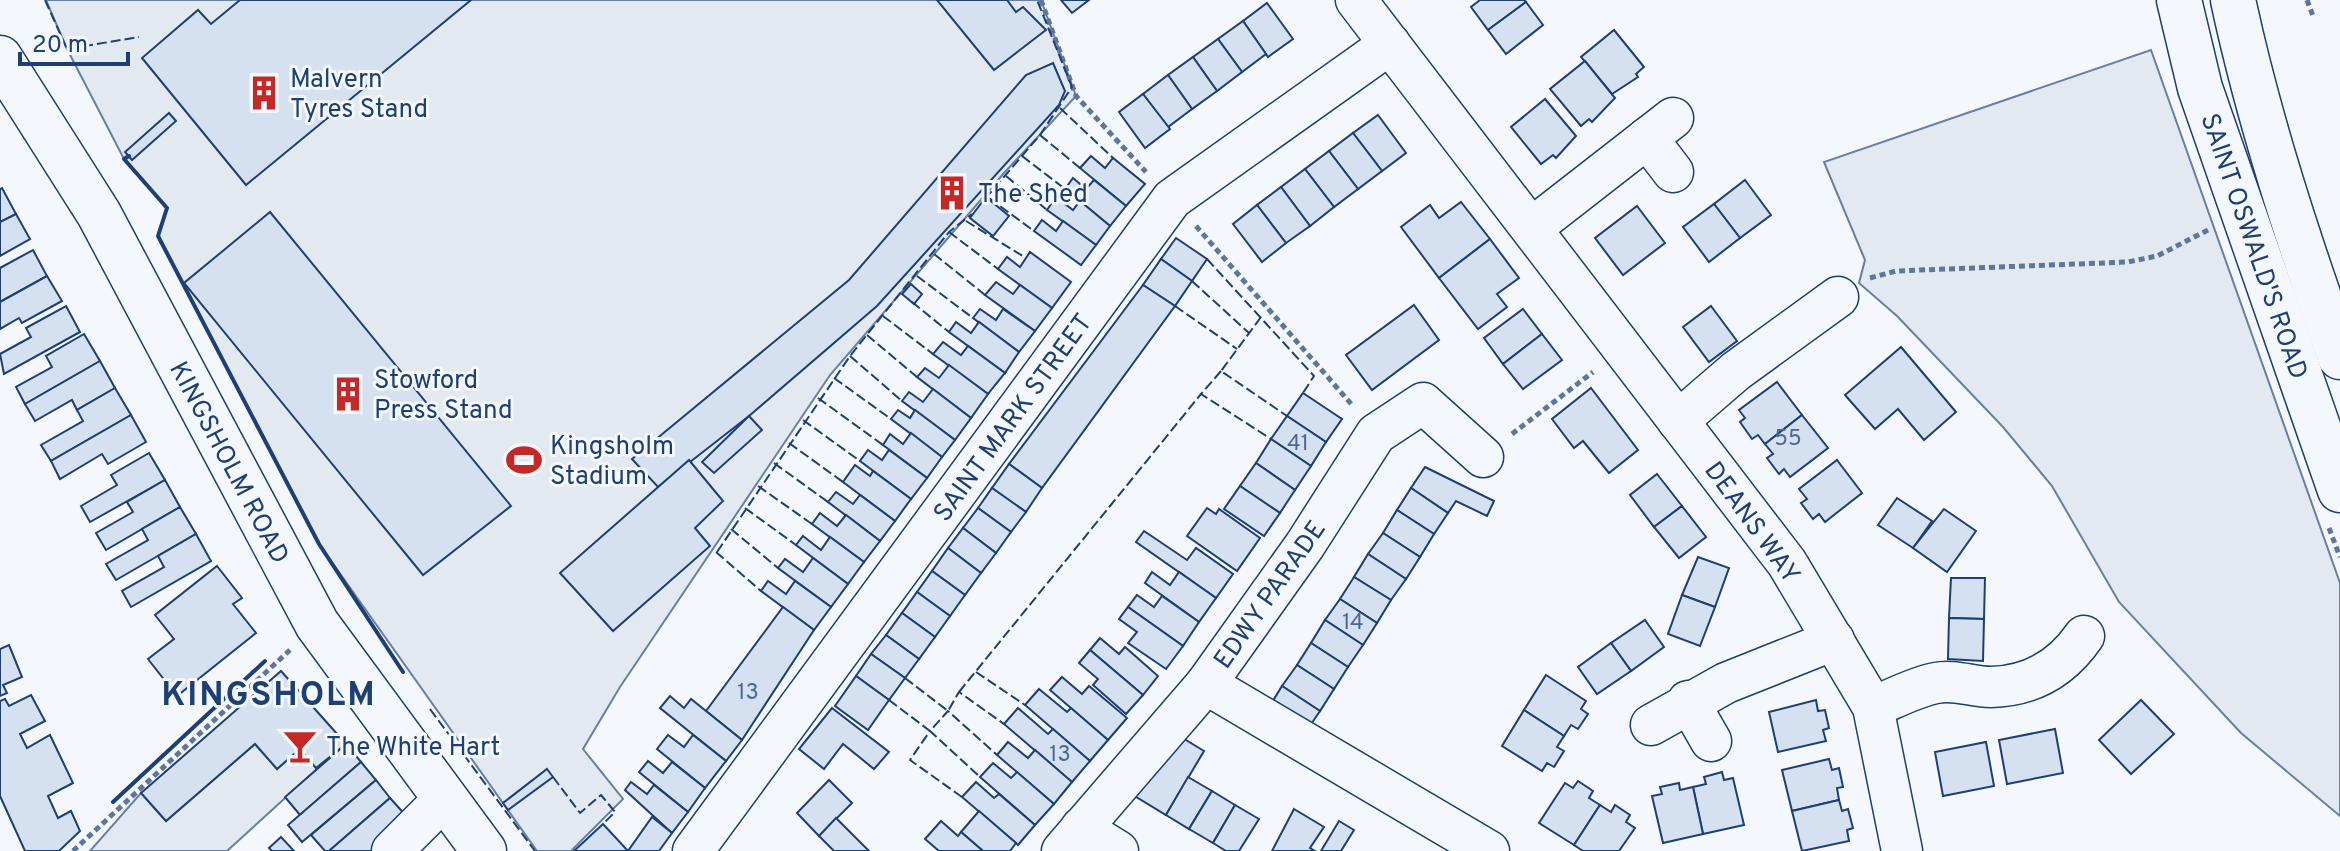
<svg xmlns="http://www.w3.org/2000/svg" width="2340" height="851" font-family="Overpass,sans-serif">
<style>
.green{fill:#e3e9f0;stroke:#687fa3;stroke-width:2}
.building{fill:#d5e0f0;stroke:#1d3f73;stroke-width:2}
.lines{fill:none;stroke-linecap:round;stroke-linejoin:round}
.minor-casing{stroke:#1d3f73;stroke-width:43}
.major-casing{stroke:#1d3f73;stroke-width:47}
.path{stroke:#5e769c;stroke-width:5;stroke-dasharray:6 4;stroke-linecap:butt}
.minor{stroke:#f4f7fb;stroke-width:40}
.major{stroke:#f4f7fb;stroke-width:44}
.fence{stroke:#1d3f73;stroke-width:2;stroke-dasharray:10 4;stroke-linecap:butt}
.wall{stroke:#1d3f73;stroke-width:4}
.labels{text-anchor:middle;stroke-width:6;stroke-linejoin:round;paint-order:stroke}
.number-label{font-size:22px;fill:#4b6792}
.poi-label{font-size:26px;fill:#1d3f73;stroke:#f4f7fb;text-anchor:start}
.street-label{font-size:26px;fill:#1d3f73;stroke:#f4f7fb}
.district-label{font-size:34px;font-weight:bold;letter-spacing:2px;fill:#1d3f73;stroke:#f4f7fb}
</style>
<rect width="100%" height="100%" fill="#f4f7fb"/>
<g class="green">
<polygon points="46,0 1041,0 1076,96 1004,173 830,375 620,687 583,749 623,799 571,851 537,851 319,544 158,236 167,208 124,159 67,49"/>
<polygon points="2151,50 2340,583 2340,816 2241,733 2119,602 2052,486 2003,427 1897,316 1859,283 1865,260 1824,162"/>
<polygon points="255,744 277,769 300,749 317,769 227,851 90,851 141,793 166,821"/>
</g>
<g class="building">
<polygon points="240,0 471,0 246,185 142,58 198,10 211,24"/>
<polygon points="937,0 1007,0 1016,12 1023,7 1046,30 994,70"/>
<polygon points="1061,0 1089,0 1072,13"/>
<polygon points="1480,0 1524,0 1526,2 1488,30 1471,7"/>
<polygon points="1526,2 1543,25 1506,54 1488,30"/>
<polygon points="1267,3 1293,39 1268,57 1243,21"/>
<polygon points="1243,21 1266,54 1242,72 1218,39"/>
<polygon points="1614,30 1644,67 1636,74 1638,77 1612,94 1581,57"/>
<polygon points="1218,39 1242,72 1217,91 1193,57"/>
<polygon points="1193,57 1217,91 1192,109 1168,75"/>
<polygon points="1585,61 1615,98 1592,122 1589,119 1581,126 1550,89"/>
<polygon points="1053,63 1065,91 1059,105 877,306 749,416 658,487 632,459 849,280 1026,75"/>
<polygon points="1168,75 1192,109 1168,127 1143,94"/>
<polygon points="1143,94 1170,129 1145,148 1119,112"/>
<polygon points="1545,99 1576,136 1556,158 1553,155 1541,164 1511,127"/>
<polygon points="169,113 176,121 132,160 125,152"/>
<polygon points="1378,115 1406,153 1382,171 1353,133"/>
<polygon points="1353,133 1382,171 1358,189 1329,151"/>
<polygon points="1329,151 1358,189 1334,207 1305,169"/>
<polygon points="1091,156 1105,168 1113,158 1145,184 1126,206 1080,168"/>
<polygon points="1305,169 1334,207 1310,226 1281,187"/>
<polygon points="1073,178 1086,189 1094,180 1126,206 1110,226 1065,189"/>
<polygon points="1745,180 1771,215 1740,238 1714,204"/>
<polygon points="1281,187 1310,226 1286,243 1257,205"/>
<polygon points="2,188 16,214 0,222 0,189"/>
<polygon points="986,197 1009,216 993,236 970,218"/>
<polygon points="1056,197 1073,210 1080,201 1110,226 1096,245 1047,210"/>
<polygon points="1461,202 1490,239 1439,278 1401,227 1430,205 1439,218"/>
<polygon points="1714,204 1740,238 1709,262 1683,227"/>
<polygon points="1257,205 1286,243 1262,262 1233,224"/>
<polygon points="1637,206 1665,243 1623,275 1595,238"/>
<polygon points="270,212 511,506 423,575 184,283"/>
<polygon points="16,214 30,239 0,256 0,222"/>
<polygon points="1042,220 1056,231 1063,221 1096,245 1081,265 1034,231"/>
<polygon points="1176,238 1207,259 1192,281 1161,259"/>
<polygon points="1490,239 1519,278 1497,294 1507,307 1478,329 1439,278"/>
<polygon points="33,250 47,276 0,302 0,268"/>
<polygon points="1030,252 1071,282 1052,308 998,269 1007,257 1020,267"/>
<polygon points="1161,259 1192,281 1175,306 1143,285"/>
<polygon points="47,276 62,301 22,323 19,318 0,329 0,302"/>
<polygon points="996,282 1013,294 1020,285 1052,308 1035,331 985,295"/>
<polygon points="911,284 922,294 914,304 902,294"/>
<polygon points="1143,285 1175,306 1042,488 1009,464"/>
<polygon points="1414,305 1439,340 1372,390 1346,355"/>
<polygon points="66,306 80,332 4,374 0,354 31,337 26,328"/>
<polygon points="1711,306 1737,341 1709,362 1683,327"/>
<polygon points="980,309 996,320 1003,309 1035,331 1019,352 973,318"/>
<polygon points="1523,309 1542,334 1503,364 1484,338"/>
<polygon points="956,322 971,333 979,322 1019,352 1005,373 949,332"/>
<polygon points="84,334 100,361 25,404 16,387 52,367 46,356"/>
<polygon points="1542,334 1562,360 1523,389 1503,364"/>
<polygon points="943,342 961,355 968,346 1005,373 988,394 933,354"/>
<polygon points="1901,347 1956,412 1924,440 1898,409 1875,429 1845,395"/>
<polygon points="100,361 115,388 77,410 72,400 35,421 25,404"/>
<polygon points="949,365 988,394 971,418 917,377 925,368 939,378"/>
<polygon points="1777,382 1802,415 1765,444 1758,435 1752,439 1740,422 1745,418 1739,410"/>
<polygon points="115,388 131,415 51,461 41,445 83,421 77,410"/>
<polygon points="1591,388 1638,450 1609,473 1583,441 1574,448 1552,419"/>
<polygon points="933,389 971,418 955,440 902,401 909,392 923,402"/>
<polygon points="1303,393 1342,419 1326,442 1287,416"/>
<polygon points="898,410 910,418 915,410 955,440 942,457 891,419"/>
<polygon points="131,415 146,442 108,464 102,454 60,479 51,461"/>
<polygon points="1802,415 1828,448 1790,477 1784,469 1779,474 1767,458 1773,454 1765,444"/>
<polygon points="749,416 762,430 714,473 702,462"/>
<polygon points="1287,416 1326,442 1311,466 1271,439"/>
<polygon points="911,433 942,457 927,478 883,445 890,434 903,444"/>
<polygon points="1271,439 1311,466 1295,490 1256,463"/>
<polygon points="868,450 882,460 889,450 927,478 911,499 860,461"/>
<polygon points="149,453 165,480 90,522 81,506 117,485 111,475"/>
<polygon points="689,460 723,501 695,528 710,546 613,631 560,573"/>
<polygon points="1837,460 1862,493 1825,522 1819,514 1813,519 1801,503 1807,499 1799,489"/>
<polygon points="1256,463 1295,490 1280,513 1240,486"/>
<polygon points="1009,464 1042,488 1026,512 992,488"/>
<polygon points="855,465 870,476 873,471 911,499 895,521 843,482"/>
<polygon points="1425,467 1494,501 1487,516 1456,501 1448,513 1411,488"/>
<polygon points="1657,474 1682,506 1654,527 1630,495"/>
<polygon points="165,480 180,507 106,550 96,533 133,512 127,502"/>
<polygon points="1240,486 1280,513 1264,536 1224,509"/>
<polygon points="992,488 1026,512 1011,532 978,508"/>
<polygon points="1411,488 1448,513 1434,534 1397,510"/>
<polygon points="836,492 853,504 860,495 895,521 880,541 828,502"/>
<polygon points="1897,498 1932,521 1913,548 1878,525"/>
<polygon points="1682,506 1706,537 1679,558 1654,527"/>
<polygon points="180,507 196,534 116,580 106,564 148,540 142,529"/>
<polygon points="978,508 1011,532 996,553 963,528"/>
<polygon points="1207,508 1216,514 1219,509 1260,538 1237,571 1187,536"/>
<polygon points="1944,509 1976,531 1947,572 1913,548"/>
<polygon points="1397,510 1434,534 1420,557 1383,533"/>
<polygon points="820,513 837,526 846,515 880,541 864,562 812,524"/>
<polygon points="963,528 996,553 981,573 948,548"/>
<polygon points="1144,531 1187,560 1196,548 1233,574 1216,598 1136,542"/>
<polygon points="1383,533 1420,557 1406,579 1368,554"/>
<polygon points="196,534 211,561 131,607 122,591 164,567 158,556"/>
<polygon points="803,536 821,550 830,537 864,562 848,584 796,545"/>
<polygon points="948,548 981,573 965,595 932,571"/>
<polygon points="1368,554 1406,579 1391,600 1354,577"/>
<polygon points="1698,557 1729,568 1715,607 1682,595"/>
<polygon points="813,558 848,584 831,607 778,568 785,559 803,572"/>
<polygon points="217,566 242,598 233,604 256,633 177,696 148,659 174,639 155,615"/>
<polygon points="932,571 965,595 950,616 917,592"/>
<polygon points="1152,572 1170,585 1179,572 1216,598 1199,622 1145,583"/>
<polygon points="1354,577 1391,600 1377,623 1340,599"/>
<polygon points="1951,578 1985,578 1984,619 1949,618"/>
<polygon points="768,581 786,594 795,581 831,607 814,630 761,591"/>
<polygon points="917,592 950,616 935,637 902,613"/>
<polygon points="1137,595 1154,607 1162,596 1199,622 1183,646 1128,607"/>
<polygon points="1682,595 1715,607 1700,646 1668,634"/>
<polygon points="1340,599 1377,623 1363,645 1325,620"/>
<polygon points="783,607 814,630 742,740 706,711"/>
<polygon points="1128,607 1183,646 1166,669 1128,643 1137,632 1119,619"/>
<polygon points="902,613 935,637 919,659 886,635"/>
<polygon points="1949,618 1984,619 1983,661 1948,659"/>
<polygon points="1325,620 1363,645 1348,667 1311,643"/>
<polygon points="1645,620 1664,647 1631,671 1611,643"/>
<polygon points="886,635 919,659 905,678 871,654"/>
<polygon points="1100,638 1119,654 1125,647 1158,676 1143,695 1090,650"/>
<polygon points="1311,643 1348,667 1334,689 1297,665"/>
<polygon points="1611,643 1631,671 1597,694 1578,667"/>
<polygon points="9,645 22,677 3,685 7,693 0,696 0,649"/>
<polygon points="1090,650 1143,695 1126,714 1093,685 1098,679 1079,663"/>
<polygon points="871,654 905,678 889,700 856,676"/>
<polygon points="1297,665 1334,689 1320,711 1282,686"/>
<polygon points="281,671 346,744 316,768 300,749 277,769 255,744 166,821 141,793"/>
<polygon points="1546,675 1586,701 1581,709 1588,714 1578,729 1571,725 1564,736 1524,710"/>
<polygon points="856,676 889,700 868,730 835,706"/>
<polygon points="1062,677 1082,694 1089,686 1127,718 1108,740 1050,690"/>
<polygon points="1282,686 1320,711 1305,733 1268,709"/>
<polygon points="1039,689 1067,712 1071,708 1108,740 1090,761 1025,705"/>
<polygon points="31,695 45,721 20,734 27,748 50,735 73,783 48,796 58,818 71,811 80,831 59,851 25,851 0,796 0,701 5,699 9,706"/>
<polygon points="670,696 684,708 691,699 742,740 726,761 660,708"/>
<polygon points="1816,700 1818,711 1825,710 1829,728 1823,730 1826,741 1778,752 1769,712"/>
<polygon points="2141,700 2174,734 2131,774 2099,740"/>
<polygon points="832,708 889,752 874,769 843,744 824,769 799,749"/>
<polygon points="1018,708 1048,734 1053,729 1090,761 1072,782 1004,724"/>
<polygon points="1524,710 1564,736 1557,747 1564,751 1554,767 1547,763 1542,771 1502,746"/>
<polygon points="2055,729 2063,773 2007,784 1999,740"/>
<polygon points="668,735 684,747 693,735 726,761 705,788 657,749"/>
<polygon points="1181,737 1204,751 1166,815 1133,795"/>
<polygon points="1008,742 1028,758 1035,750 1072,782 1054,804 997,755"/>
<polygon points="1986,742 1994,786 1943,796 1935,752"/>
<polygon points="346,744 361,762 300,815 285,797"/>
<polygon points="1829,759 1832,770 1839,768 1843,787 1837,788 1839,800 1792,811 1782,770"/>
<polygon points="648,761 663,773 672,762 705,788 688,812 639,772"/>
<polygon points="361,762 376,780 302,842 288,825"/>
<polygon points="993,763 1011,778 1017,772 1054,804 1035,825 980,777"/>
<polygon points="547,769 553,777 508,810 503,803"/>
<polygon points="1722,772 1724,780 1733,778 1744,825 1703,834 1693,787 1706,784 1704,777"/>
<polygon points="1188,777 1212,791 1189,829 1166,815"/>
<polygon points="376,780 390,798 329,851 325,851 311,835"/>
<polygon points="829,780 852,803 819,836 797,813"/>
<polygon points="1578,781 1593,791 1589,798 1600,805 1574,845 1539,823 1565,783 1573,788"/>
<polygon points="631,782 647,794 654,785 688,812 672,833 625,790"/>
<polygon points="976,782 994,798 999,794 1035,825 1018,845 962,797"/>
<polygon points="1679,783 1680,790 1693,787 1703,834 1663,843 1652,796 1662,794 1660,787"/>
<polygon points="1212,791 1235,805 1213,843 1189,829"/>
<polygon points="390,798 409,819 373,851 329,851"/>
<polygon points="1839,800 1842,811 1848,809 1853,828 1847,830 1849,841 1802,851 1792,811"/>
<polygon points="1235,805 1259,819 1239,851 1226,851 1213,843"/>
<polygon points="1600,805 1611,812 1615,805 1630,815 1626,822 1635,828 1619,851 1583,851 1574,845"/>
<polygon points="1294,809 1324,827 1310,848 1315,851 1272,851"/>
<polygon points="979,811 1016,843 1010,851 983,851 961,832"/>
<polygon points="652,817 672,833 659,851 628,851"/>
<polygon points="836,818 869,851 834,851 819,836"/>
<polygon points="941,821 958,836 961,832 983,851 939,851 925,839"/>
<polygon points="1339,821 1354,830 1341,851 1321,851"/>
<polygon points="603,824 628,851 574,851"/>
<polygon points="281,837 294,851 272,851 269,848"/>
</g>
<g class="lines">
<g class="minor-casing">
<g id="minor">
<polyline points="1356,0 1787,563 1873,707 1902,851"/>
<polyline points="1647,138 1673,172"/>
<polyline points="1533,227 1673,118"/>
<polyline points="1678,421 1736,371 1838,297"/>
<polyline points="1206,684 1489,851"/>
<polyline points="1688,701 1711,741"/>
<path d="M1873,707C1893,699 1915,687 1936,683C1955,679 1972,687 1991,687C2031,686 2062,668 2084,636"/>
<polyline points="1651,725 1726,683 1834,640"/>
<polyline points="1081,828 1118,851"/>
<polyline points="392,851 445,798"/>
<polyline points="693,851 1172,199 1390,44"/>
<polyline points="1062,851 1206,684 1305,545 1376,434 1423,403 1483,457"/>
</g>
</g>
<g class="major-casing">
<g id="major">
<polyline points="2179,0 2200,88 2340,490"/>
<path d="M2233,0C2259,121 2298,240 2340,357"/>
<polyline points="0,58 99,214 317,624 484,851"/>
</g>
</g>
<g class="path">
<polyline points="1041,0 1076,96 1146,172"/>
<polyline points="2307,0 2313,16"/>
<polyline points="1196,226 1353,406"/>
<polyline points="1870,278 1896,271 2128,262 2157,256 2208,230"/>
<polyline points="1512,434 1593,372"/>
<polyline points="2329,528 2340,557"/>
<polyline points="73,851 290,650"/>
</g>
<use href="#minor" class="minor"/>
<use href="#major" class="major"/>
<g class="fence">
<polyline points="45,0 67,49 139,37"/>
<polyline points="1060,108 1113,158"/>
<polyline points="1040,135 1080,168"/>
<polyline points="1022,156 1065,189"/>
<polyline points="1006,176 1047,210"/>
<polyline points="989,198 1034,231"/>
<polyline points="985,199 1040,135 1072,87 1037,0"/>
<polyline points="966,221 1026,258"/>
<polyline points="949,232 998,269"/>
<polyline points="934,254 985,295"/>
<polyline points="1207,259 1314,376 1303,393"/>
<polyline points="917,276 973,318"/>
<polyline points="1192,281 1249,333"/>
<polyline points="912,302 949,332"/>
<polyline points="1175,306 1237,349"/>
<polyline points="883,316 933,354"/>
<polyline points="1261,317 1221,371 1287,416"/>
<polyline points="867,335 917,377"/>
<polyline points="850,356 902,401"/>
<polyline points="1221,371 1201,394 1271,439"/>
<polyline points="834,378 891,419"/>
<polyline points="818,398 883,445"/>
<polyline points="803,420 860,461"/>
<polyline points="789,443 843,482"/>
<polyline points="774,463 828,502"/>
<polyline points="758,486 812,524"/>
<polyline points="745,508 796,545"/>
<polyline points="731,529 778,568"/>
<polyline points="716,552 761,591"/>
<polyline points="717,552 850,356 949,232 972,214"/>
<polyline points="976,672 1025,705"/>
<polyline points="905,678 948,711 959,692 1004,724"/>
<polyline points="959,692 1201,394"/>
<polyline points="889,700 930,731 948,711 997,755"/>
<polyline points="430,709 535,851"/>
<polyline points="553,777 580,813 601,795 615,812 603,824"/>
<polyline points="962,797 910,760 930,731 980,777"/>
</g>
<g class="wall">
<polyline points="129,156 124,159 167,208 158,236 319,544 403,672"/>
<polyline points="113,802 265,661"/>
</g>
</g>
<defs>
<g id="building-bare" transform="scale(2.76)"><path d="M-4-6H4V6H1V3H-1V6H-4ZM-2.5-4.3h1.7v1.8h-1.7ZM.8-4.3h1.7v1.8H.8ZM-2.5-1h1.7V.8h-1.7ZM.8-1h1.7V.8H.8Z" fill="#c62828" stroke="#f4f7fb" stroke-width="2.5" paint-order="stroke"/></g>
<g id="stadium-bare" transform="scale(2.76)"><path d="M0-5a6.5 5 0 1 0 0 10a6.5 5 0 1 0 0-10ZM-3.5-1.8h7v3.6h-7Z" fill="#c62828" stroke="#f4f7fb" stroke-width="2.5" paint-order="stroke"/></g>
<g id="bar-bare" transform="scale(2.76)"><path d="M-6-5H6L.8 .8V4.5H3.5V6h-7V4.5H-.8V.8Z" fill="#c62828" stroke="#f4f7fb" stroke-width="2.5" paint-order="stroke"/></g>
</defs>
<g fill-rule="evenodd">
<use href="#building-bare" x="264" y="93"/>
<use href="#building-bare" x="952" y="193"/>
<use href="#building-bare" x="348" y="394"/>
<use href="#stadium-bare" x="524" y="460"/>
<use href="#bar-bare" x="300" y="746"/>
</g>
<g class="labels">
<g class="number-label">
<text x="1788" y="445">55</text>
<text x="1298" y="450">41</text>
<text x="1353" y="629">14</text>
<text x="748" y="699">13</text>
<text x="1060" y="761">13</text>
</g>
<g class="poi-label">
<text x="290" y="87">Malvern<tspan x="290" dy="30">Tyres Stand</tspan></text>
<text x="978" y="202">The Shed</text>
<text x="374" y="388">Stowford<tspan x="374" dy="30">Press Stand</tspan></text>
<text x="550" y="454">Kingsholm<tspan x="550" dy="30">Stadium</tspan></text>
<text x="326" y="755">The White Hart</text>
</g>
<g class="street-label">
<text transform="translate(2255 246) rotate(71)" y="9">SAINT OSWALD'S ROAD</text>
<text transform="translate(1012 417) rotate(-54)" y="9">SAINT MARK STREET</text>
<text transform="translate(230 462) rotate(62)" y="9">KINGSHOLM ROAD</text>
<text transform="translate(1753 522) rotate(54)" y="9">DEANS WAY</text>
<text transform="translate(1269 594) rotate(-55)" y="9">EDWY PARADE</text>
</g>
<g class="district-label">
<text x="269" y="705">KINGSHOLM</text>
</g>
</g>
<path d="M20 52v12h108v-12" fill="none" stroke="#1d3f73" stroke-width="4"/>
<text x="32" y="52" font-size="24" fill="#1d3f73" stroke="#f4f7fb" stroke-width="6" paint-order="stroke">20 m</text>
</svg>
